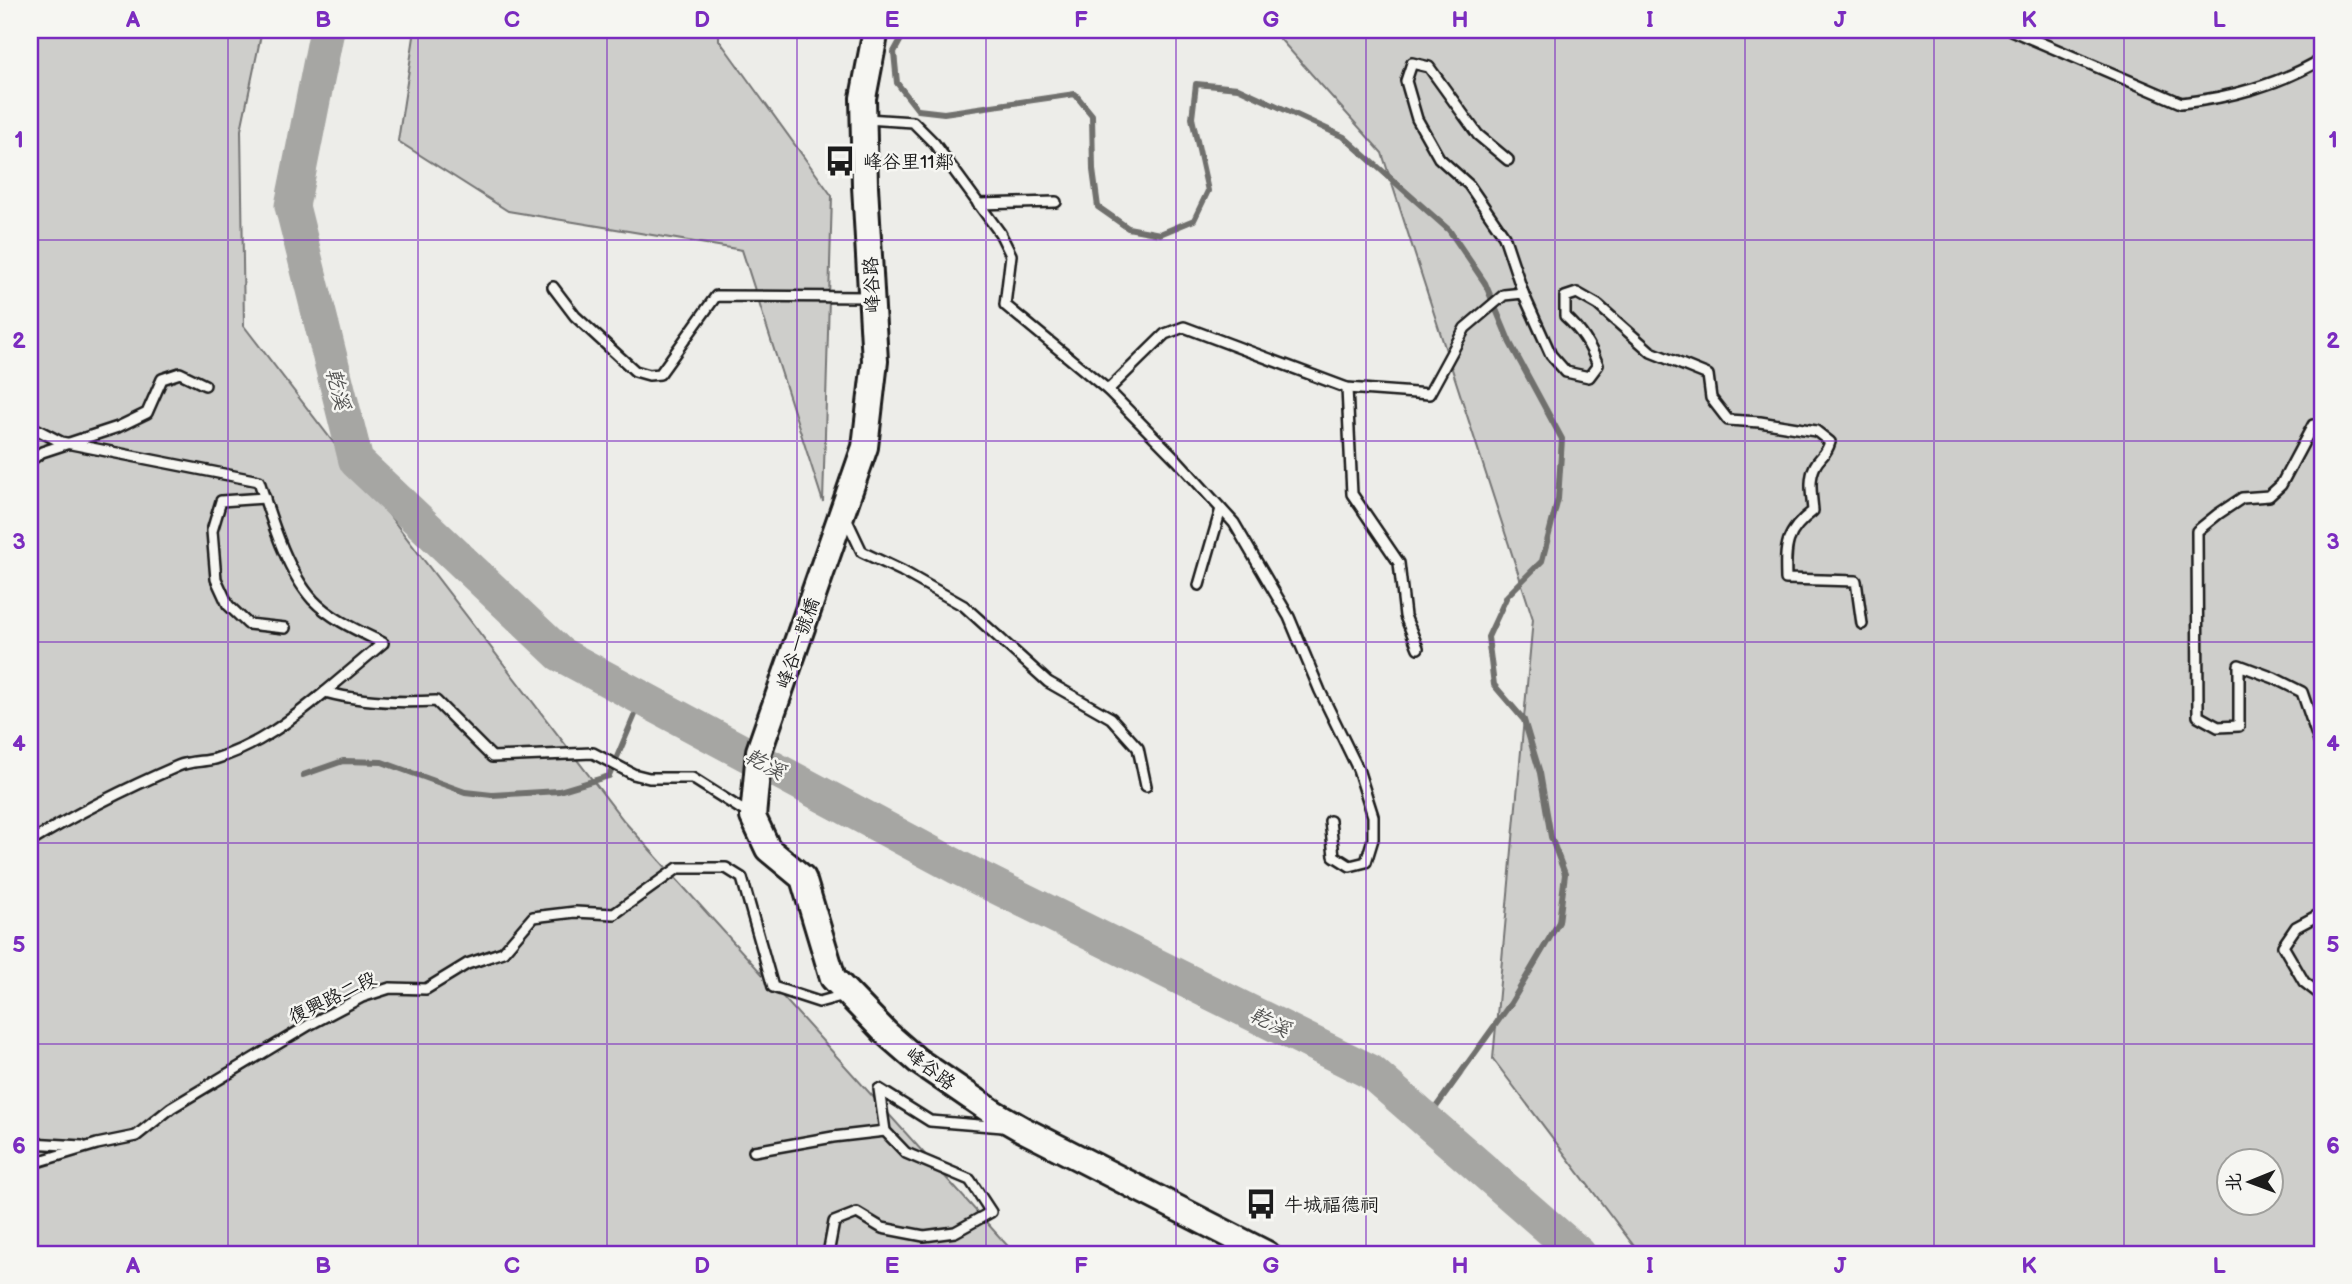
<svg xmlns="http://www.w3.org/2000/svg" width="2352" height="1284" font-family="'Balsamiq Sans','LXGW WenKai TC',sans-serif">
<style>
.green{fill:#cececb;stroke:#757574;stroke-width:2;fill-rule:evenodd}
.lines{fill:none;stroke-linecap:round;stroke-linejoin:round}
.stream{stroke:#6f6f6d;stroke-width:6}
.river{stroke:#a6a6a3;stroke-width:35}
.lane-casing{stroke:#1c1c1c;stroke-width:14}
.secondary-casing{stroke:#1c1c1c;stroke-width:30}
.lane{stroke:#f6f6f2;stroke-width:9}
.secondary{stroke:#f6f6f2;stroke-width:24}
.grid{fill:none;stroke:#7b2cbf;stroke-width:2;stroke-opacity:0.55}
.labels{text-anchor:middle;stroke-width:5;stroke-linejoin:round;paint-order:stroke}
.poi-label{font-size:19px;fill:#1c1c1c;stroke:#f6f6f2;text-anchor:start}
.street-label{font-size:19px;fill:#1c1c1c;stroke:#f6f6f2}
.water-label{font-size:21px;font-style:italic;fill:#535352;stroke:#f6f6f2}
.neatline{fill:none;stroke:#7b2cbf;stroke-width:2.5}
.grid-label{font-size:23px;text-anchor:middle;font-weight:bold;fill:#7b2cbf}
</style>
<rect width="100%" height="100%" fill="#edede9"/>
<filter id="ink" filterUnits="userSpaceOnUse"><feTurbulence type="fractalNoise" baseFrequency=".0143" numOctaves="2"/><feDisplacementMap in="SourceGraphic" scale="14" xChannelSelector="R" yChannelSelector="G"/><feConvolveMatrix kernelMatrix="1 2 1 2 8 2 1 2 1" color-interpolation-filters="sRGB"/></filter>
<g filter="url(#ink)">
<g class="green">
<polygon points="30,30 262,30 241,130 244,326 624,821 1015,1254 30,1254"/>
<polygon points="415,30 719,30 719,40 832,196 823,502 742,250 508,211 398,141"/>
<path d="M1272,30H2322V1254H1640L1493,1059L1533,619L1382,153ZM2230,1162H2272V1204H2230Z"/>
</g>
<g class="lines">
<g class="stream">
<polyline points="906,30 894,52 897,83 918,110 944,113 1075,94 1092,115 1093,170 1098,207 1128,228 1160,234 1194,220 1208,191 1192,118 1196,84 1238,88 1344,137 1449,230 1485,283 1510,343 1562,439 1558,499 1542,561 1507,596 1488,637 1494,685 1524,720 1540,773 1551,837 1565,874 1559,922 1511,1003 1426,1121"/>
<polyline points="303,775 343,761 382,762 465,792 492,795 559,791 609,776 642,698"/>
</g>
<polyline class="river" points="327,30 292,206 356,461 560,654 957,867 1371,1072 1579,1254"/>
<g class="lane-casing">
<g id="lane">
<path d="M2011,30L2181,103C2229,98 2281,84 2322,59"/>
<polyline points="866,119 913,122 934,143 1000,233 1011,255 1005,305 1108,390 1177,460 1234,523 1289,617 1320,691 1358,769 1373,816 1373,839 1366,862 1350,866 1334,856 1330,821"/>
<polyline points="1508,160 1478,135 1429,67 1412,63 1406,81 1417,119 1439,158 1469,185 1504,236 1523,293"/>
<polyline points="978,204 1056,202"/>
<polyline points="553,287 575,316 635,371 649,375 660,374 716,296 870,297"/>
<polyline points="1347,388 1352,494 1399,563 1405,616 1418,648"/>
<path d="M1108,390L1165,334L1184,327L1347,388L1429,394L1465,328L1504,295L1523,293L1551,355L1566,372L1589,377L1598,365C1590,345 1582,331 1565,316V297L1577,293L1598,305L1651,352L1708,375L1711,398L1728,420L1760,422L1816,431L1830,442C1826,456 1820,456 1815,466C1808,480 1812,496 1813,511C1785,532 1785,546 1786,579L1856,581L1862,624"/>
<polyline points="2322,425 2313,425 2281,485 2269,496 2242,498 2218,514 2197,531 2198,716 2218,727 2239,726 2239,665 2274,678 2302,692 2322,750"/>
<path d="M30,426L61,442L259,481C271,518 286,570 313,600C331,619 359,631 383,643L325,692C361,702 398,703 436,701L492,757L593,753L633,774L649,778H692L752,816"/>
<polyline points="30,461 42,452 118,427 147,413 162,379 180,373 205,385"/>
<polyline points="265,498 221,501 212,531 216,579 228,605 248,624 285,628"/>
<polyline points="845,516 862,552 902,571 964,606 1048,682 1111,718 1138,748 1146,786"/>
<polyline points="1199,585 1221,509"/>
<path d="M30,842C77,813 127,788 178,766C190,761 203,762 215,759C258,746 291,720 325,692"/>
<polyline points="2322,913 2296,927 2283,946 2304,982 2322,996"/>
<polyline points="30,1143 82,1146"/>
<polyline points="754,1151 833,1137 885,1131"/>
<polyline points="30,1164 97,1144 136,1136 171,1108 309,1025 362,997 390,988 426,989 467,964 503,952 533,917 575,912 614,914 678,868 726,868 742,878 773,987 819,1002 845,995"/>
<polyline points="828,1254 834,1222 857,1213 882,1228 924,1236 955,1232 991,1212 970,1180 906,1153 885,1131 879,1089 930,1121 1003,1127"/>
</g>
</g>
<g class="secondary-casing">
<polyline id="secondary" points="876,30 863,98 865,186 875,361 865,447 759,751 753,817 768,849 803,878 833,978 886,1033 918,1061 994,1113 1022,1129 1267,1254"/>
</g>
<use href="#lane" class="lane"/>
<use href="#secondary" class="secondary"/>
</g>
</g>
<path class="grid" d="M228,30V1254M418,30V1254M607,30V1254M797,30V1254M986,30V1254M1176,30V1254M1366,30V1254M1555,30V1254M1745,30V1254M1934,30V1254M2124,30V1254M30,240H2322M30,441H2322M30,642H2322M30,843H2322M30,1044H2322"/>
<defs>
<g id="bus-bare" transform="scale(2.415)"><path d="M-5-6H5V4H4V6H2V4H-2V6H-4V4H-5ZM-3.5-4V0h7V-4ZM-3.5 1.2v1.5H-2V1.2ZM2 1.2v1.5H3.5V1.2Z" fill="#1c1c1c" stroke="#f6f6f2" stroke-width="2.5" paint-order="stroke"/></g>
</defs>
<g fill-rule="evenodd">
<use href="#bus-bare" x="840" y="161"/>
<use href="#bus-bare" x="1261" y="1204"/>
</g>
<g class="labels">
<g class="poi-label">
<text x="863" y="168">峰谷里11鄰</text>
<text x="1284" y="1211">牛城福德祠</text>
</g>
<g class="street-label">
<text transform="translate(871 285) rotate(-93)" y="7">峰谷路</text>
<text transform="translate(797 643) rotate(-71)" y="7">峰谷一號橋</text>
<text transform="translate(332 997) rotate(-26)" y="7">復興路二段</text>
<text transform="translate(931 1068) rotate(37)" y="7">峰谷路</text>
</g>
<g class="water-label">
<text transform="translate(338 389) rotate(76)" y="7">乾溪</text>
<text transform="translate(765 764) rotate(28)" y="7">乾溪</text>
<text transform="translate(1270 1022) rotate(26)" y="7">乾溪</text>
</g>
</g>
<rect width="2352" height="1284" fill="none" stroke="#f6f6f2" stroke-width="77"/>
<g transform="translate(2250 1182) rotate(269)"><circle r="33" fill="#f6f6f2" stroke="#9f9f9c" stroke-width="2"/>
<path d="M0-5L12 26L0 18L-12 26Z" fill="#1c1c1c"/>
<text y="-10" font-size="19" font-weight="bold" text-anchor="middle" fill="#1c1c1c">北</text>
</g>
<rect x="38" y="38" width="2276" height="1208" class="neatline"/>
<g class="grid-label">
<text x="133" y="27">A</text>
<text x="323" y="27">B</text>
<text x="512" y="27">C</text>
<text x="702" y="27">D</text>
<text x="892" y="27">E</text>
<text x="1081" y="27">F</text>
<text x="1271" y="27">G</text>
<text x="1460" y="27">H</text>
<text x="1650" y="27">I</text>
<text x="1840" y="27">J</text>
<text x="2029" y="27">K</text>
<text x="2219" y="27">L</text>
<text x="19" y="147">1</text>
<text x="2333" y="147">1</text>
<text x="19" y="348">2</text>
<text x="2333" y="348">2</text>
<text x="19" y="549">3</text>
<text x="2333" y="549">3</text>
<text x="19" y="751">4</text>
<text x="2333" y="751">4</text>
<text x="19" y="952">5</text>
<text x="2333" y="952">5</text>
<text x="19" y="1153">6</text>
<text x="2333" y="1153">6</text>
<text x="133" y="1273">A</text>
<text x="323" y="1273">B</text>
<text x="512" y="1273">C</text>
<text x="702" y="1273">D</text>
<text x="892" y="1273">E</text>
<text x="1081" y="1273">F</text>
<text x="1271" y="1273">G</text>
<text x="1460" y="1273">H</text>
<text x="1650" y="1273">I</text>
<text x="1840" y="1273">J</text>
<text x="2029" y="1273">K</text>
<text x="2219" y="1273">L</text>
</g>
</svg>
